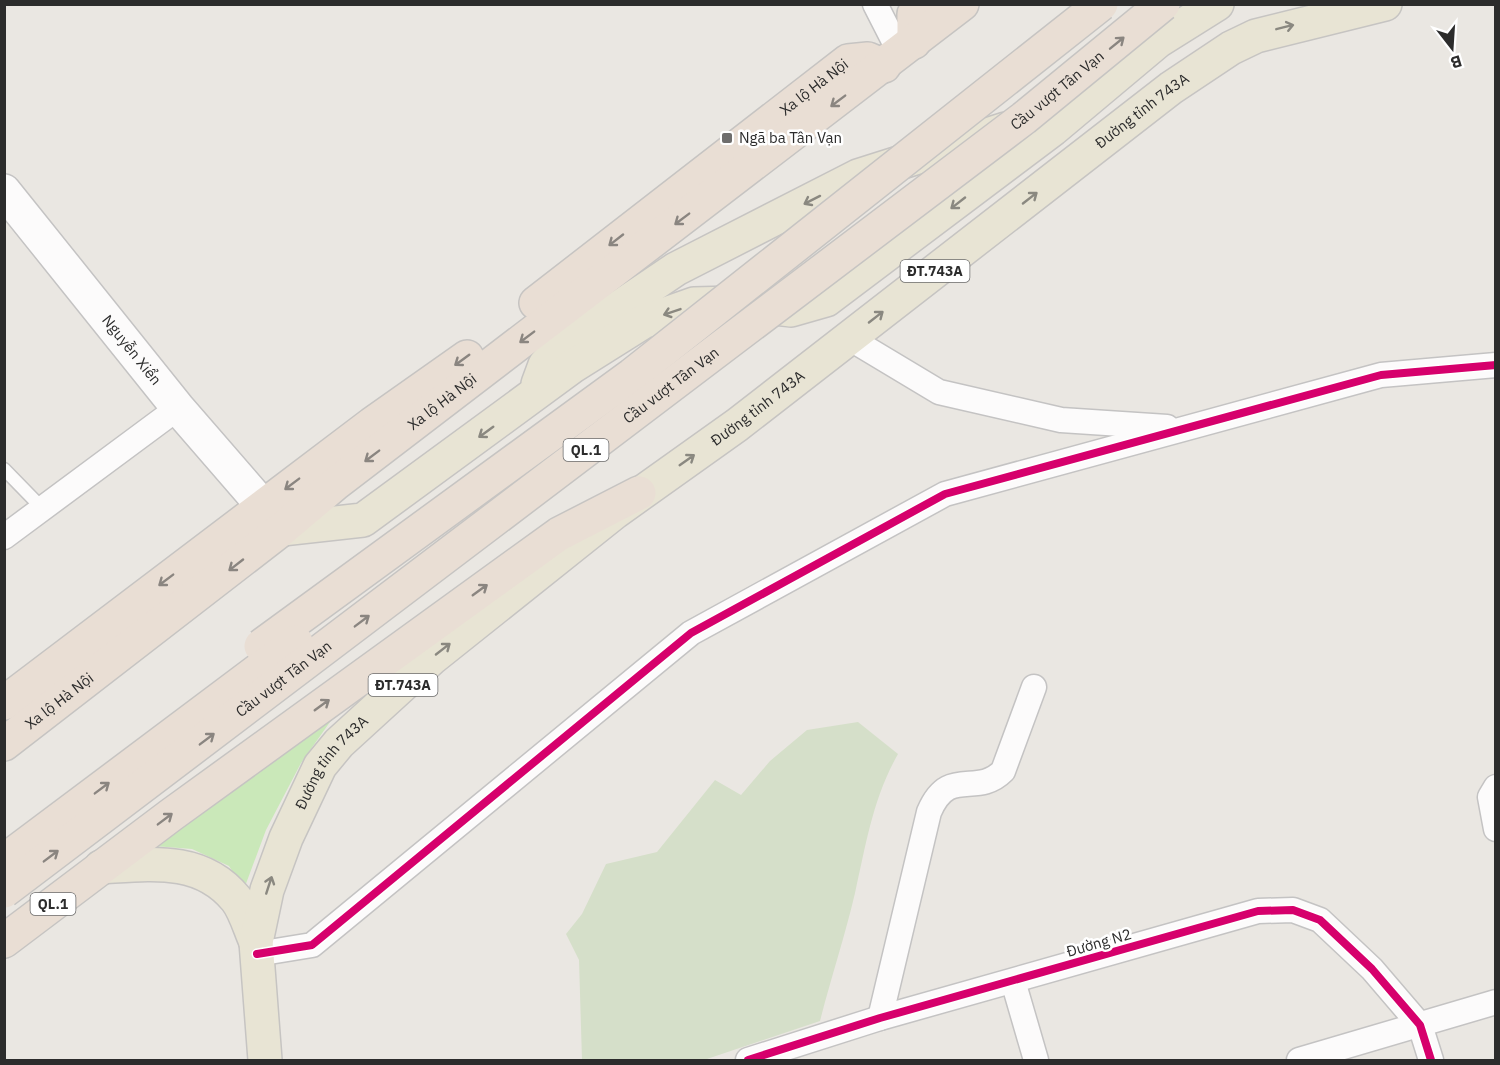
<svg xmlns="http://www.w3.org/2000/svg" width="1500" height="1065" font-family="'IBM Plex Sans',sans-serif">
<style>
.green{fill:#cae8b9}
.cemetery{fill:#d5dfc9}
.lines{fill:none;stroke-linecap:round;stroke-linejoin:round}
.lane-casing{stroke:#c4c3c3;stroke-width:15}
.street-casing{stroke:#c4c3c3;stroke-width:27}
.secondary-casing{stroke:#c4c3c3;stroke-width:36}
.primary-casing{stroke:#c6c4c2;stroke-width:36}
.highway-casing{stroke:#c6c4c2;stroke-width:36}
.lane{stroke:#fcfbfb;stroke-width:12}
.street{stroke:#fcfbfb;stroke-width:24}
.secondary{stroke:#fcfbfb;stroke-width:33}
.primary{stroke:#e8e4d4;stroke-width:33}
.highway{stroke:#e9ded4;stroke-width:33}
.highway-bridge-casing{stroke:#c6c4c2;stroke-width:36;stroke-linecap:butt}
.highway-bridge{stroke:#e9ded4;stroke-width:33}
.cycleway-casing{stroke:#fff;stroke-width:11}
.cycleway{stroke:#d6006c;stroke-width:8}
.oneway{stroke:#8a8880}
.oneway2{stroke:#8a8580}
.poi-dot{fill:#6e6d6c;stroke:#fff;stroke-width:2}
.labels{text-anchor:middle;stroke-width:5;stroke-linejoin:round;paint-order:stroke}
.shield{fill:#fff;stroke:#6b6b6b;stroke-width:1.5}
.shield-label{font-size:14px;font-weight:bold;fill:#2c2c2c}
.street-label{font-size:15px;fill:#2c2c2c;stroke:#fff}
.poi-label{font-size:15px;fill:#2c2c2c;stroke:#fff;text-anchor:start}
</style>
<rect width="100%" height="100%" fill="#eae7e2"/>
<polygon class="green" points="342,705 301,763 266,830 244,889 229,866 192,849 154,846"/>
<path class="cemetery" d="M858,722L898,754C873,798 866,844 855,893C845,936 831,978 820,1021L704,1060H582L579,960L566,934L582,914L606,864L657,852L715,780L741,795L770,761L807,730Z"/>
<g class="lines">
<g class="lane-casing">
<polyline id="lane" points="4,469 44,510"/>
</g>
<g class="street-casing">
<g id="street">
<polyline points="875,4 900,53"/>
<polyline points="849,338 939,392 1061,420 1167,427"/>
<polyline points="4,537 178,408"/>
<polyline points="1496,787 1490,797 1496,829"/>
<polyline points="257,954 312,945 691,633 945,494 1381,375 1496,365"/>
<polyline points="1013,981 1036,1060"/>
<path d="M880,1018L929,812C949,765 976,798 1003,771L1034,687"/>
<polyline points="748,1060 880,1018 1258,911 1293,910 1320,920 1372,969 1420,1025 1431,1060"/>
<polyline points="1299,1060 1496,1002"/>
</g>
</g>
<g class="secondary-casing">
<g id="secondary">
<path id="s1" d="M4,191L178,408L263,506"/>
</g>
</g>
<g class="primary-casing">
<g id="primary">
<polyline points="538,384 545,365 562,346 676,269 858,176 1006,129"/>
<polyline points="282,529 363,520 573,366 643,322 694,304 733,303 791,310 826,300 1053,129 1158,41 1217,4"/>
<path d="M101,867C150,864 201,856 236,899C245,910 250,929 256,942"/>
<path id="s2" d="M265,1060L256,942L267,890L286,838L320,766L339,743L432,658L615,512L737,425L1171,88L1231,48L1256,36L1385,4"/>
</g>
</g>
<g class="highway-casing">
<g id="highway">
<polyline points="914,42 914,14 921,4"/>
<path id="s3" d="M536,303L848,61L868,59L884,66"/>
<polyline points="4,703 372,424 467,357"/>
<path id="s4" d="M4,744L282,529L335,484L962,4"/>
<polyline points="4,941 171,815 559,534 639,493"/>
</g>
</g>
<use href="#lane" class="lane"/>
<use href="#street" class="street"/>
<use href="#secondary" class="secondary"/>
<use href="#primary" class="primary"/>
<use href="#highway" class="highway"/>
<g class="highway-bridge-casing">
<g id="highway-bridge">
<polyline points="261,646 632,375 1101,4"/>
<polyline points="4,861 296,642"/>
<path id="s5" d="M4,891L1024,118L1163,4"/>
</g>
</g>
<use href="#highway-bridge" class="highway-bridge"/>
<g class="cycleway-casing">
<g id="cycleway">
<polyline points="257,954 312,945 691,633 945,494 1381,375 1496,365"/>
<polyline points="748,1060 880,1018 1258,911 1293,910 1320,920 1372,969 1420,1025 1431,1060"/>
</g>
</g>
<use href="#cycleway" class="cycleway"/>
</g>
<defs><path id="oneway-shaft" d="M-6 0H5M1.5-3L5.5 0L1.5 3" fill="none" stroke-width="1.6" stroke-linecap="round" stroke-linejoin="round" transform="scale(1.5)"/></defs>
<g class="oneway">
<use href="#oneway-shaft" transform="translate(1285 27) rotate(-14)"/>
<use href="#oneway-shaft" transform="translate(1030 198) rotate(-38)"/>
<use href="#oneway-shaft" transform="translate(812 200) rotate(153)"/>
<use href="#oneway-shaft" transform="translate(958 203) rotate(142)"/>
<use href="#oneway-shaft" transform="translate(672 312) rotate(161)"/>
<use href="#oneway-shaft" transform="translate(876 317) rotate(-38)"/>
<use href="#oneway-shaft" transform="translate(486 432) rotate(144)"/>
<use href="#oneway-shaft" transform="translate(687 460) rotate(-35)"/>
<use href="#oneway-shaft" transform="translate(443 649) rotate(-38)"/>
<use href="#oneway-shaft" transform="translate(269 885) rotate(-72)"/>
</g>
<g class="oneway2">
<use href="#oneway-shaft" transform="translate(1117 43) rotate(-39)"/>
<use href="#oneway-shaft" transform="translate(838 101) rotate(143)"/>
<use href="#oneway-shaft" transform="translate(682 219) rotate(143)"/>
<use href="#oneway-shaft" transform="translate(616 240) rotate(142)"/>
<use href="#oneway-shaft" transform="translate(527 337) rotate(143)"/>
<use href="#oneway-shaft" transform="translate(462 360) rotate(144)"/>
<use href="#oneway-shaft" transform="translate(372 456) rotate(143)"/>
<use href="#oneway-shaft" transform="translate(292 484) rotate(143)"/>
<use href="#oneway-shaft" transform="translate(236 565) rotate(142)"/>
<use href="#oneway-shaft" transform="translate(166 580) rotate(143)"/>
<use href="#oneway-shaft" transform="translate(480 590) rotate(-36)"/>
<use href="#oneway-shaft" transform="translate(362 621) rotate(-37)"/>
<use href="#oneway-shaft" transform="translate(322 705) rotate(-36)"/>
<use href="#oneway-shaft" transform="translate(207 739) rotate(-37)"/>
<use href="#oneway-shaft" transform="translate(102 788) rotate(-37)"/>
<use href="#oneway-shaft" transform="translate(165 819) rotate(-37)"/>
<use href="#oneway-shaft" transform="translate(51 856) rotate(-37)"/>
</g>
<rect class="poi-dot" x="721" y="132" width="12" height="12" rx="3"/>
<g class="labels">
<g class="shield">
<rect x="900.5" y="260" width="69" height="22" rx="4.5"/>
<rect x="563.5" y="439" width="45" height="22" rx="4.5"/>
<rect x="368.5" y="674" width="69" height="22" rx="4.5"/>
<rect x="30.5" y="893" width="45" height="22" rx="4.5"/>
</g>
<g class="shield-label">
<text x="935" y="276">ĐT.743A</text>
<text x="586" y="455">QL.1</text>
<text x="403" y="690">ĐT.743A</text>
<text x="53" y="909">QL.1</text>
</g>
<g class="street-label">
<text dy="5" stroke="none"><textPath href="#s3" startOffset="352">Xa lộ Hà Nội</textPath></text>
<text dy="5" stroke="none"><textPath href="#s5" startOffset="1323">Cầu vượt Tân Vạn</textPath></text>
<text dy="5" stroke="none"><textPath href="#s2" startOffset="1359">Đường tỉnh 743A</textPath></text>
<text dy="5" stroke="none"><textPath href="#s1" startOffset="204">Nguyễn Xiển</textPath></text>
<text dy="5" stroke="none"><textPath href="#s5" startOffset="837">Cầu vượt Tân Vạn</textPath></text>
<text dy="5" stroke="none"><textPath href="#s4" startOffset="556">Xa lộ Hà Nội</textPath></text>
<text dy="5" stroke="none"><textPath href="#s2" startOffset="873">Đường tỉnh 743A</textPath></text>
<text dy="5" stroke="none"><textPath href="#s5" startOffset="351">Cầu vượt Tân Vạn</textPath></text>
<text dy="5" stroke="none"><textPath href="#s4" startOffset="70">Xa lộ Hà Nội</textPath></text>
<text dy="5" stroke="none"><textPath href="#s2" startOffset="316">Đường tỉnh 743A</textPath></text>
<text transform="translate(1099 943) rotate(-16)" y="5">Đường N2</text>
</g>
<g class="poi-label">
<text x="739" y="143">Ngã ba Tân Vạn</text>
</g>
</g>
<rect width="1500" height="1065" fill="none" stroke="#2c2c2c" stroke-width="12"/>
<g transform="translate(1452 48) rotate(163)" stroke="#ffffff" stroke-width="4.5" paint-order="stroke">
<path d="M0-4.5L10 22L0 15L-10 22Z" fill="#2c2c2c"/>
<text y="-9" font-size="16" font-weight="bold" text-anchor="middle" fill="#2c2c2c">B</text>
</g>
</svg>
